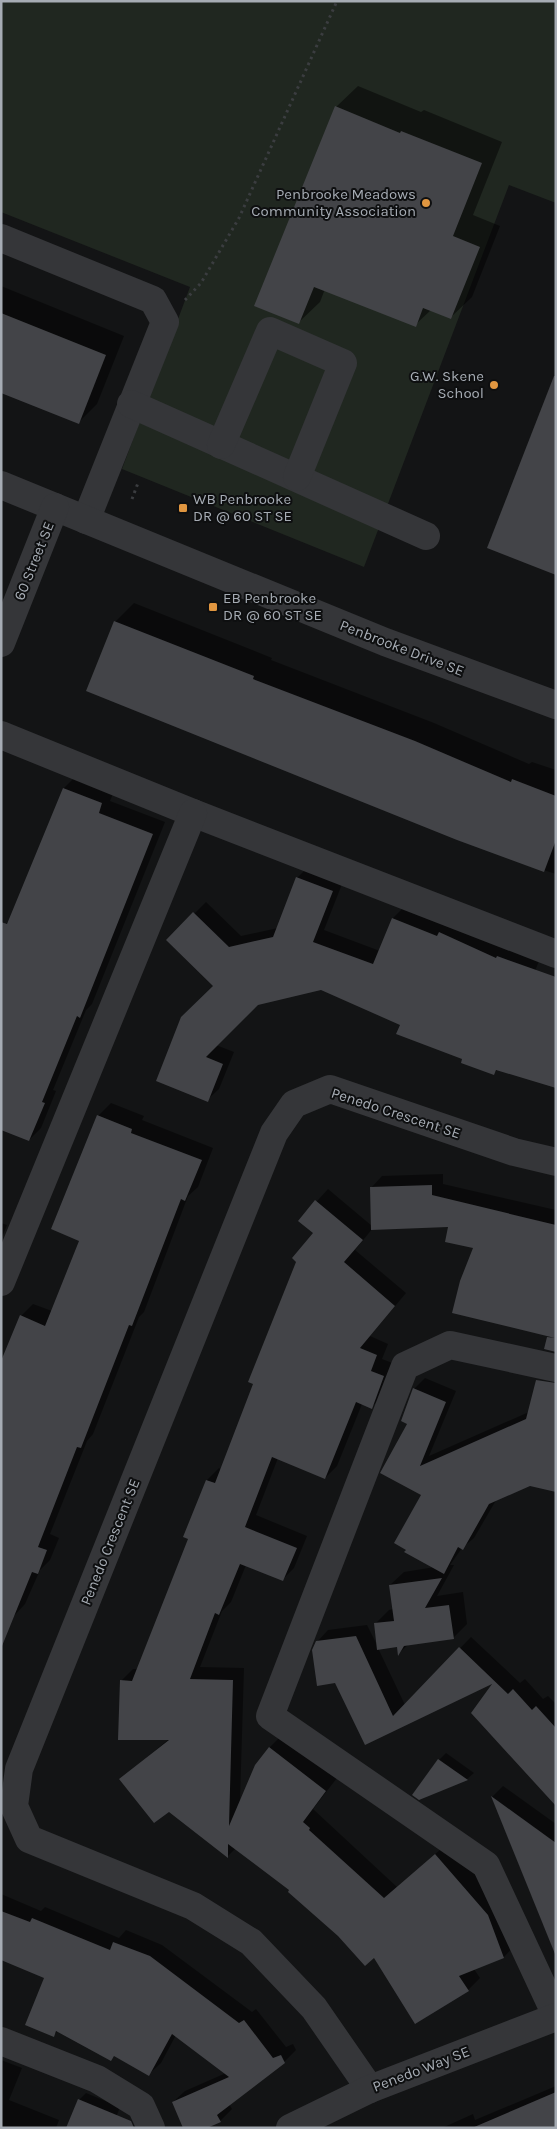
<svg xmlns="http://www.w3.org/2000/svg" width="557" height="2129" font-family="Karla,sans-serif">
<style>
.green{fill:#202720}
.shadow{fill:#0007}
.building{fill:#434448}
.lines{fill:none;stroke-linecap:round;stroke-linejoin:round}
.path{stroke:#3b3d40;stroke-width:3;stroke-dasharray:2.5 4;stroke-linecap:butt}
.minor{stroke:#353639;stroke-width:28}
.poi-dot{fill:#e09640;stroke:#0e0f10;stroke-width:2}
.labels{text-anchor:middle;stroke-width:4;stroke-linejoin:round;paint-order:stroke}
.poi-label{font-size:15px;fill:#a6acb4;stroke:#0e0f10;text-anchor:end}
.street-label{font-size:15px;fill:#a6acb4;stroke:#0e0f10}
</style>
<rect width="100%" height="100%" fill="#131415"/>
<polygon class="green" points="1,1 556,1 556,203 509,185 364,567 122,469 190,287 1,212"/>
<g class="shadow">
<polygon points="358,86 421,112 424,110 502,142 473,215 500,226 472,297 450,318 431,310 415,325 325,289 320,302 298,323 336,107"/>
<polygon points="1,286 124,336 97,404 78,423 1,391"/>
<polygon points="134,603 272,658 271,660 434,723 529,764 532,762 556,770 556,874 537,868 115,622"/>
<polygon points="76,776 114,791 110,801 165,822 92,1004 86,1010 53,1090 56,1091 41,1128 29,1140 6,924 11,919 64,788"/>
<polygon points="309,866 344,879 324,930 380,951 393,918 404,907 541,956 535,971 556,977 556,1086 498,1069 494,1073 401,1024 322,989 258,1004 216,1045 234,1052 219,1089 207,1100 157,1080 214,986 168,940 206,902 241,936 278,928 297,878"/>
<polygon points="111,1103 144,1116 142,1120 213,1148 198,1187 188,1196 144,1312 139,1317 93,1434 87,1441 50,1534 59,1538 50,1560 40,1570 25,1604 13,1617 4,1613 1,1620 1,1515 5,1517 23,1471 1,1462 1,1364 21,1316 33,1304 52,1311 81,1240 98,1116"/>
<polygon points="443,1174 443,1184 556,1210 556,1325 450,1226 373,1228 355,1250 406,1293 370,1336 388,1344 382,1359 395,1364 383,1396 371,1407 362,1404 337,1466 325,1478 278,1458 256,1515 307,1536 294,1568 283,1579 246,1565 231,1602 222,1611 200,1667 244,1668 240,1801 269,1748 281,1736 337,1778 313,1809 397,1887 448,1843 499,1903 515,1945 504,1957 474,1969 480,1978 468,1990 339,1936 291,1890 236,1848 228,1856 169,1810 121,1779 169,1739 121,1681 133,1669 138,1669 190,1539 185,1537 207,1480 219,1468 222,1470 314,1233 300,1220 328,1189 372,1226 371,1188 382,1176"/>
<polygon points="1,1223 7,1225 1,1240"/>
<polygon points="425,1378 456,1391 429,1456 554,1401 474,1538 462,1548 450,1565 454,1565 437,1596 463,1592 467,1624 453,1638 409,1644 399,1653 398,1645 378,1648 405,1705 471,1637 520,1683 525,1679 543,1699 548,1696 556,1704 556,1804 473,1712 495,1681 365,1743 317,1642 328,1630 367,1625 378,1647 375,1624 389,1610 393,1609 390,1585 404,1572 435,1567 409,1423 414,1389"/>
<polygon points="446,1753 474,1773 467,1779 419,1799 439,1760"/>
<polygon points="503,1786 556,1824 556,1956 492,1797"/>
<polygon points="1,1894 41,1911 45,1907 119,1938 126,1930 162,1945 252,2012 256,2009 286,2047 293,2044 296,2050 284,2062 229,2104 232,2109 220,2121 173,2102 185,2091 226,2073 176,2035 161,2063 149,2074 115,2055 111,2059 58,2031 53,2035 46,1977 1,1959"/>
<polygon points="1,2060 22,2068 9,2100 59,2120 56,2128 1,2128"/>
<polygon points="556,2086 556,2128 442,2128 473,2114 475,2120"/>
<polygon points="86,2093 120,2107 112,2128 79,2100"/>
</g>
<g class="building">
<polygon points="335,106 400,133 401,131 482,163 453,236 480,247 451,319 423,308 416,327 314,287 299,324 254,306"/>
<polygon points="1,313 106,355 79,424 1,393"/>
<polygon points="554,376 556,376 556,575 487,548"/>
<polygon points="114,621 254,676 253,679 415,741 511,782 512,779 556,796 556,840 544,872 457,840 86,691"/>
<polygon points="63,788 102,803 99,813 153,834 80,1018 77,1016 42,1102 45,1103 29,1141 1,1130 1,922 7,924"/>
<polygon points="296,877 333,891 313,942 373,964 392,918 437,936 439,932 496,958 497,956 556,977 556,1088 496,1070 494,1075 461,1063 462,1059 396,1034 400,1025 321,990 258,1005 206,1057 223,1064 208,1102 156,1081 181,1017 213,986 166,940 193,912 229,947 273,937"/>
<polygon points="97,1115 132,1129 131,1133 202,1160 185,1201 181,1199 132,1326 129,1325 81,1448 77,1447 38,1547 47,1550 38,1574 32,1572 2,1646 1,1361 20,1315 45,1326 79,1241 51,1229"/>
<polygon points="432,1185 432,1195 556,1225 556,1352 544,1349 547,1337 555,1338 452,1313 460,1281 473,1248 445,1242 448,1227 371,1230 370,1187"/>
<polygon points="315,1200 363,1240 344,1262 395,1306 360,1348 377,1355 371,1371 384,1376 372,1409 356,1402 325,1479 272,1457 245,1527 297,1548 283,1581 240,1564 219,1615 215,1613 190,1679 233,1680 229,1826 255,1765 269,1747 326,1791 303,1822 310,1828 309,1830 384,1898 435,1854 488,1915 504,1958 459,1976 469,1991 415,2024 374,1958 365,1966 338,1936 288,1892 289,1890 228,1844 228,1858 169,1812 154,1823 119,1779 169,1740 118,1740 120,1680 132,1681 188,1539 183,1537 206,1480 215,1483 253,1384 248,1382 296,1262 292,1258 313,1233 298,1221"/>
<polygon points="536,1380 556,1383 556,1492 530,1486 489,1504 463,1550 458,1547 444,1574 404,1552 406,1550 394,1543 421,1495 380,1473 407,1424 401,1421 413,1388 446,1402 420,1466 526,1419"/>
<polygon points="442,1578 425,1608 449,1605 454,1639 404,1646 398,1656 397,1647 377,1650 374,1623 394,1621 389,1585"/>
<polygon points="356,1636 393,1716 459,1647 508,1694 513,1689 532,1710 536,1706 556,1728 556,1806 471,1713 492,1684 365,1745 335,1683 317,1686 312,1650 316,1641"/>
<polygon points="438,1759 468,1780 419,1800 412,1795"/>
<polygon points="491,1796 556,1843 556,1954 555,1954"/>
<polygon points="1,1911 30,1922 32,1918 110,1950 113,1942 150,1956 239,2023 244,2020 273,2058 281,2055 285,2063 217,2115 221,2122 207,2128 183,2128 172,2102 229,2077 172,2034 149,2076 114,2056 111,2061 56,2031 54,2037 25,2025 44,1978 1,1960"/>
<polygon points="556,2092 556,2128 472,2128"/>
<polygon points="78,2099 131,2121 134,2128 66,2128"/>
</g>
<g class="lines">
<g class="path">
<polyline points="185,300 201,283 239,218 337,1"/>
<polyline points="132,499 138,483"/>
</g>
<g class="minor">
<polyline points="1,238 153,300 165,322 86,520"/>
<polyline points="131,404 426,536"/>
<polyline points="221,445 270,331 343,363 297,477"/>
<polyline points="1,485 385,642 556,705"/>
<polyline points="1,643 55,507"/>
<polyline points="1,735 193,813 556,954"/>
<polyline points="1,1282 193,813"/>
<polyline points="556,1368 450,1345 405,1366 270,1716 486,1865 556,2015"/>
<polyline points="1,2041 97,2079 141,2106 151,2128"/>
<polyline points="370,2089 314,2008 251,1942 193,1906 29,1839 14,1806 19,1769 274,1133 294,1104 330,1089 514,1152 556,1162"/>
<polyline points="290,2128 370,2089 556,2017"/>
</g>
</g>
<g class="poi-dot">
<circle cx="426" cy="203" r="5"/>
<circle cx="494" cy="385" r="5"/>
<rect x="178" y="503" width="10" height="10" rx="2.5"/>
<rect x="208" y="602" width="10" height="10" rx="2.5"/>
</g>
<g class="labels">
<g class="poi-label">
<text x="416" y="199">Penbrooke Meadows<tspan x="416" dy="17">Community Association</tspan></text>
<text x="484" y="381">G.W. Skene<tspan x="484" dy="17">School</tspan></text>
<text x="193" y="504" text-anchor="start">WB Penbrooke<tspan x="193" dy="17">DR @ 60 ST SE</tspan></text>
<text x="223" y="603" text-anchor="start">EB Penbrooke<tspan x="223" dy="17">DR @ 60 ST SE</tspan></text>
</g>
<g class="street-label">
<text transform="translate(34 561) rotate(-68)" y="5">60 Street SE</text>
<text transform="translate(402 648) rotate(21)" y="5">Penbrooke Drive SE</text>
<text transform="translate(396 1113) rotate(18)" y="5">Penedo Crescent SE</text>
<text transform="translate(110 1542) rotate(-68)" y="5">Penedo Crescent SE</text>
<text transform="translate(421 2069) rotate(-21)" y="5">Penedo Way SE</text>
</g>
</g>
<rect width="557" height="2129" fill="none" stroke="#a6acb4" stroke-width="5"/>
</svg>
